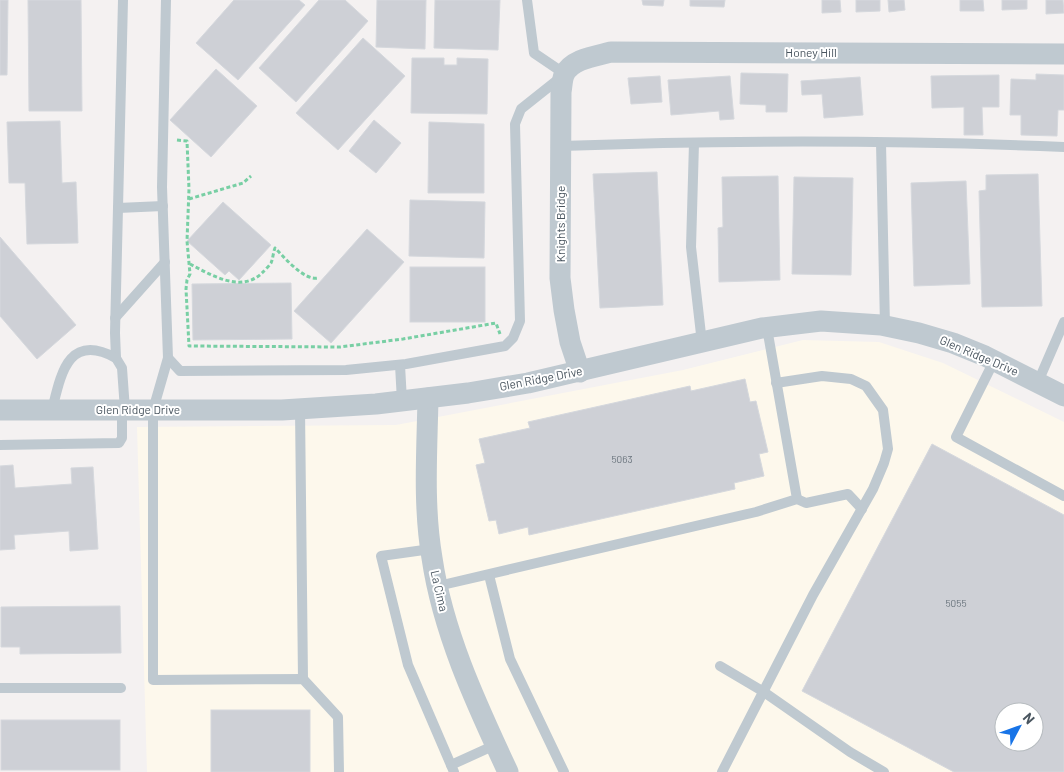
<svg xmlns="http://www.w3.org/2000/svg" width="1064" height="772" font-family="Barlow,sans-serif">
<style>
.commercial{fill:#fdf8ec;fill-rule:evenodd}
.building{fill:#ced0d6;stroke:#d5d8dd;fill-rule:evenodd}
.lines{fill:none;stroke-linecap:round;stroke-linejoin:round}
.path{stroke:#78cfa4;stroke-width:3;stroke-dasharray:4 2.5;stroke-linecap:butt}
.lane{stroke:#bfc9d0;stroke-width:10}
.street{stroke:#bfc9d0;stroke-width:21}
.labels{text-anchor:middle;stroke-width:4;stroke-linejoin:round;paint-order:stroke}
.number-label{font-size:10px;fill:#6a747d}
.street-label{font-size:12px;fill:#49555f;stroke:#fff}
</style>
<rect width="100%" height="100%" fill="#f4f1f1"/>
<path class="commercial" d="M803,340L879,342L943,363L1064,422V772H147L137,427L396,425L683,370ZM1004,712H1034V742H1004Z"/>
<g class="building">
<polygon points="0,0 8,0 7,75 0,75"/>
<polygon points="28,0 81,0 82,111 29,111"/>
<polygon points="234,0 299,0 305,5 238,80 196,43"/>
<polygon points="319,0 345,0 368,21 296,102 259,68"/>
<polygon points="377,0 426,0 425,49 376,47"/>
<polygon points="435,0 500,0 498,50 434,48"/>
<polygon points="642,0 664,0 663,6 643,5"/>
<polygon points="690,0 725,0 724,7 690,6"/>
<polygon points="822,0 840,0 841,12 822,13"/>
<polygon points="856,0 880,0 880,11 856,12"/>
<polygon points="888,0 904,0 905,10 889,12"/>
<polygon points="960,0 983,0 984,11 960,11"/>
<polygon points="1002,0 1027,0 1027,9 1002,10"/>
<polygon points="1046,0 1063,0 1064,13 1046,14"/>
<polygon points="363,38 405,76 338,150 296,113"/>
<polygon points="412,58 444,58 444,65 457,65 457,58 488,59 487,114 411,113"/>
<polygon points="216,69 257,106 211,157 170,120"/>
<polygon points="741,73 788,74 787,112 766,112 766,105 740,104"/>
<polygon points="1036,74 1064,75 1064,110 1058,110 1057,136 1021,135 1021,115 1010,115 1011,79 1036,80"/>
<polygon points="999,75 999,107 982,107 983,135 964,135 964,107 932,108 931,76"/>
<polygon points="660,76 662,102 631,104 628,78"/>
<polygon points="730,76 734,119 720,120 719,111 671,115 668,80"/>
<polygon points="860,77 863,115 824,118 822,94 802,95 801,81"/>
<polygon points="374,120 401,143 376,173 349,151"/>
<polygon points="60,121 62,183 76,182 78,243 27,244 25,183 9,183 7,122"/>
<polygon points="429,122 484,124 484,193 428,193"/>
<polygon points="657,172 663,305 600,308 593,174"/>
<polygon points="1038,174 1042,306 982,307 979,191 986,190 986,175"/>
<polygon points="778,176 780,280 719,282 718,228 723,227 722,177"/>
<polygon points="794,177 853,178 851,275 792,274"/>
<polygon points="966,181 970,284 914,286 911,183"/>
<polygon points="410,200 485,202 484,258 409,256"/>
<polygon points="223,202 271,245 239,280 229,271 225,275 187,241"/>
<polygon points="367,229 404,262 331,343 294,311"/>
<polygon points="0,237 76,325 37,359 0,316"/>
<rect x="410" y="267" width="75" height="55"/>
<polygon points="291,283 292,339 193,340 192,284"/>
<polygon points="745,379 750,402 756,401 768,452 759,454 764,476 734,483 735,489 529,535 528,527 499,534 496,520 489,521 476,465 485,463 479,439 530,428 528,422 690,386 691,391"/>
<path d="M932,444L1064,515V772H954L802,691ZM1004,712H1034V742H1004Z"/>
<polygon points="13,465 15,488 72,484 71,468 93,467 98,549 70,551 69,531 14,535 15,549 0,550 0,466"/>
<polygon points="120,606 121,653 20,654 20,647 1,647 1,607"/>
<rect x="211" y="710" width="99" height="62"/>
<rect x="1" y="720" width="119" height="50"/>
</g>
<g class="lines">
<g class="path">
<polyline points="177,140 187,141 189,189 187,241 190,274 187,280 186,289 189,346 340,347 403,339 496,323 500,334"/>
<polyline points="189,199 243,183 251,176"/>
<path d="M190,264C211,275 242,294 263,272C265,270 269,266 271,263C273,259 273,253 275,248C284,257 304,281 318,278"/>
</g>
<g class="lane">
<polyline points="123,0 115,333 116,358 122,368 125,410"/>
<polyline points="166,0 162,187 168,358 180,371 346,370 406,364 505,346 513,338 520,321 515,124 521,109 565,74 534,53 527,0"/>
<polyline points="694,143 691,247 702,343"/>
<polyline points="881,143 885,326"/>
<path d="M561,146C728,140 897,140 1064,147"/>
<polyline points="118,208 163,206"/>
<polyline points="115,318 165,262"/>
<polyline points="168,358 153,410 153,680 303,679 338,717 339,772"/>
<polyline points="994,361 956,437 1064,496"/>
<polyline points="400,365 402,401"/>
<polyline points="1038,382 1064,322"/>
<polyline points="300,409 303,679"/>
<path d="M52,410C61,374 68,332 116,358"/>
<polyline points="0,445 119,443 122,438 122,410"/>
<polyline points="797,499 806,503 848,494 862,509"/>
<polyline points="431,549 381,556 408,665 454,772"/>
<polyline points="489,575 510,659 564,772"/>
<polyline points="438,586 756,512 797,499 767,328"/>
<polyline points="720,666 764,692 850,752 884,772"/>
<polyline points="0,688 121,688"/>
<polyline points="451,765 495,745"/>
<polyline points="722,772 813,595 873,489 884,463 888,449 883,410 866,386 851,379 822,376 776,383"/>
</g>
<g class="street">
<path d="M580,372L570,342L564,310L560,278L561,92C562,87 562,80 564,75C571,59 596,56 611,52L1064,54"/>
<path d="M428,398C427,451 423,505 432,558C443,633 476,703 508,772"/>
<polyline points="0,410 282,410 376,404 468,393 528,383 762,328 821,321 881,325 919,333 953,343 985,356 1064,396"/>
</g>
</g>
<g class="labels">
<g class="number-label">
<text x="622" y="463">5063</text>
<text x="956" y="607">5055</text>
</g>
<g class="street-label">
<text x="811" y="57">Honey Hill</text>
<text transform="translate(561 224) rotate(-90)" y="4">Knights Bridge</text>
<text transform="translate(979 356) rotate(23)" y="4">Glen Ridge Drive</text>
<text transform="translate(541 379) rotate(-11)" y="4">Glen Ridge Drive</text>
<text x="138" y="414">Glen Ridge Drive</text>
<text transform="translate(439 591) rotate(77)" y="4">La Cima</text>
</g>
</g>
<g transform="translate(1019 727) rotate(49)"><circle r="24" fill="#ffffff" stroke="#b6bbbf"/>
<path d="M0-4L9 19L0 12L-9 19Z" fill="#1874e7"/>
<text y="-8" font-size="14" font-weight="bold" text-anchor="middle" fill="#49555f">N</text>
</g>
</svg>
